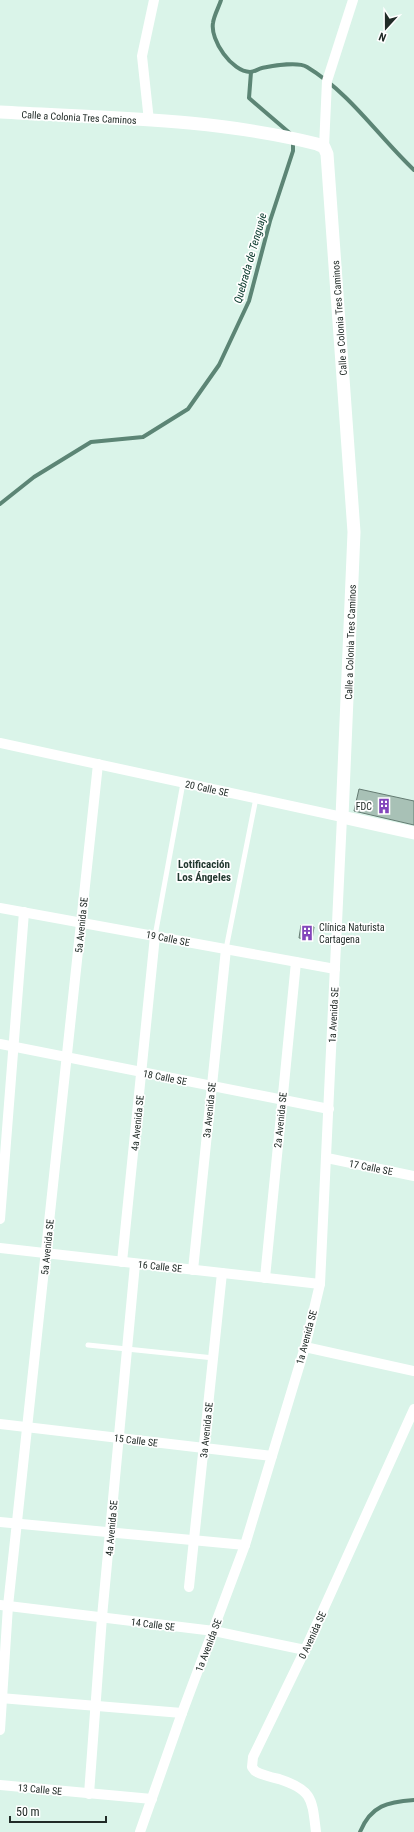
<svg xmlns="http://www.w3.org/2000/svg" width="414" height="1832" font-family="'Roboto Condensed',sans-serif">
<style>
.lines{fill:none;stroke-linecap:round;stroke-linejoin:round}
.stream{stroke:#5c8575;stroke-width:4}
.building{fill:#a8c1b6;stroke:#647b72}
.service{stroke:#fff;stroke-width:5}
.minor{stroke:#fff;stroke-width:10}
.tertiary{stroke:#fff;stroke-width:13}
.labels{text-anchor:middle;stroke-width:3.5;stroke-linejoin:round;paint-order:stroke}
.street-label{font-size:10px;fill:#212b27;stroke:#fff}
.poi-label{font-size:10px;fill:#212b27;stroke:#fff;text-anchor:end}
.water-label{font-size:11px;font-style:italic;fill:#063729;stroke:#fff}
.neighbourhood-label{font-size:11px;font-weight:bold;fill:#233931;stroke:#fff}
</style>
<rect width="100%" height="100%" fill="#daf4e9"/>
<g class="lines">
<g class="stream">
<path d="M221,0C219,7 214,15 213,23C210,40 232,72 250,72C254,72 258,69 262,68C273,66 297,61 307,67C350,93 378,136 414,170"/>
<polyline points="251,72 249,98 292,135"/>
<polyline points="0,504 34,477 91,442 143,437 188,409 219,365 249,301 270,221 293,151 293,141"/>
<path d="M360,1832C371,1805 388,1802 414,1800"/>
</g>
</g>
<g class="building">
<polygon points="359,789 414,801 414,825 354,811"/>
<polygon points="301,925 314,927 312,940 299,938"/>
</g>
<g class="lines">
<g class="service">
<polyline points="155,936 183,783"/>
<polyline points="226,949 256,798"/>
<polyline points="88,1345 214,1358"/>
</g>
<g class="minor">
<polyline points="149,121 142,56 154,0"/>
<polyline points="324,147 327,81 353,0"/>
<polyline points="0,743 342,817 320,1284 305,1347 245,1545 182,1713 140,1832"/>
<polyline points="0,908 335,969"/>
<polyline points="0,1044 329,1109"/>
<polyline points="327,1158 414,1176"/>
<polyline points="0,1219 24,912"/>
<polyline points="0,1248 320,1284"/>
<polyline points="122,1262 155,936"/>
<polyline points="193,1270 226,949"/>
<polyline points="265,1278 296,962"/>
<polyline points="305,1347 414,1371"/>
<polyline points="0,1424 272,1456"/>
<polyline points="0,1522 245,1545"/>
<polyline points="189,1587 222,1273"/>
<polyline points="0,1605 214,1631 305,1650"/>
<polyline points="0,1698 182,1713"/>
<polyline points="0,1730 8,1606 98,764"/>
<polyline points="0,1785 152,1799"/>
<polyline points="89,1794 102,1617 135,1264"/>
<path d="M316,1832C312,1799 313,1790 279,1779C270,1777 262,1775 255,1771L252,1767L253,1757L305,1650L414,1409"/>
</g>
<path class="tertiary" d="M0,112C105,118 214,118 317,144L324,147L327,154L354,532L342,817L414,833"/>
</g>
<defs>
<g id="building-bare" transform="scale(1.2)"><path d="M-4-6H4V6H1V3H-1V6H-4ZM-2.5-4.3h1.7v1.8h-1.7ZM.8-4.3h1.7v1.8H.8ZM-2.5-1h1.7V.8h-1.7ZM.8-1h1.7V.8H.8Z" fill="#8245bb" stroke="#fff" stroke-width="2.5" paint-order="stroke"/></g>
</defs>
<g fill-rule="evenodd">
<use href="#building-bare" x="384" y="806"/>
<use href="#building-bare" x="307" y="933"/>
</g>
<g class="labels">
<g class="street-label">
<text transform="translate(79 117) rotate(3)" y="4">Calle a Colonia Tres Caminos</text>
<text transform="translate(339 318) rotate(-94)" y="4">Calle a Colonia Tres Caminos</text>
<text transform="translate(350 642) rotate(-88)" y="4">Calle a Colonia Tres Caminos</text>
<text transform="translate(207 788) rotate(12)" y="4">20 Calle SE</text>
<text transform="translate(81 925) rotate(-84)" y="4">5a Avenida SE</text>
<text transform="translate(168 938) rotate(11)" y="4">19 Calle SE</text>
<text transform="translate(333 1015) rotate(-87)" y="4">1a Avenida SE</text>
<text transform="translate(165 1077) rotate(11)" y="4">18 Calle SE</text>
<text transform="translate(209 1110) rotate(-84)" y="4">3a Avenida SE</text>
<text transform="translate(280 1120) rotate(-84)" y="4">2a Avenida SE</text>
<text transform="translate(137 1123) rotate(-84)" y="4">4a Avenida SE</text>
<text transform="translate(371 1167) rotate(11)" y="4">17 Calle SE</text>
<text transform="translate(47 1247) rotate(-84)" y="4">5a Avenida SE</text>
<text transform="translate(160 1266) rotate(6)" y="4">16 Calle SE</text>
<text transform="translate(306 1337) rotate(-75)" y="4">1a Avenida SE</text>
<text transform="translate(206 1430) rotate(-84)" y="4">3a Avenida SE</text>
<text transform="translate(136 1440) rotate(7)" y="4">15 Calle SE</text>
<text transform="translate(111 1528) rotate(-85)" y="4">4a Avenida SE</text>
<text transform="translate(153 1624) rotate(7)" y="4">14 Calle SE</text>
<text transform="translate(312 1635) rotate(-65)" y="4">0 Avenida SE</text>
<text transform="translate(208 1645) rotate(-69)" y="4">1a Avenida SE</text>
<text transform="translate(40 1789) rotate(5)" y="4">13 Calle SE</text>
</g>
<g class="poi-label">
<text x="372" y="810">FDC</text>
<text x="319" y="931" text-anchor="start">Clínica Naturista<tspan x="319" dy="12">Cartagena</tspan></text>
</g>
<g class="water-label">
<text transform="translate(250 258) rotate(-74)" y="4">Quebrada de Tenguaje</text>
</g>
<g class="neighbourhood-label">
<text x="204" y="868">Lotificación<tspan x="204" dy="13">Los Ángeles</tspan></text>
</g>
</g>
<g transform="translate(386 28) rotate(201)" stroke="#ffffff" stroke-width="3" paint-order="stroke">
<path d="M0-3L7 15L0 10L-7 15Z" fill="#212b27"/>
<text y="-6" font-size="11" font-weight="bold" text-anchor="middle" fill="#212b27">N</text>
</g>
<path d="M10 1816v6h96v-6" fill="none" stroke="#212b27" stroke-width="2"/>
<text x="16" y="1816" font-size="12" fill="#212b27" stroke="#ffffff" stroke-width="3" paint-order="stroke">50 m</text>
</svg>
